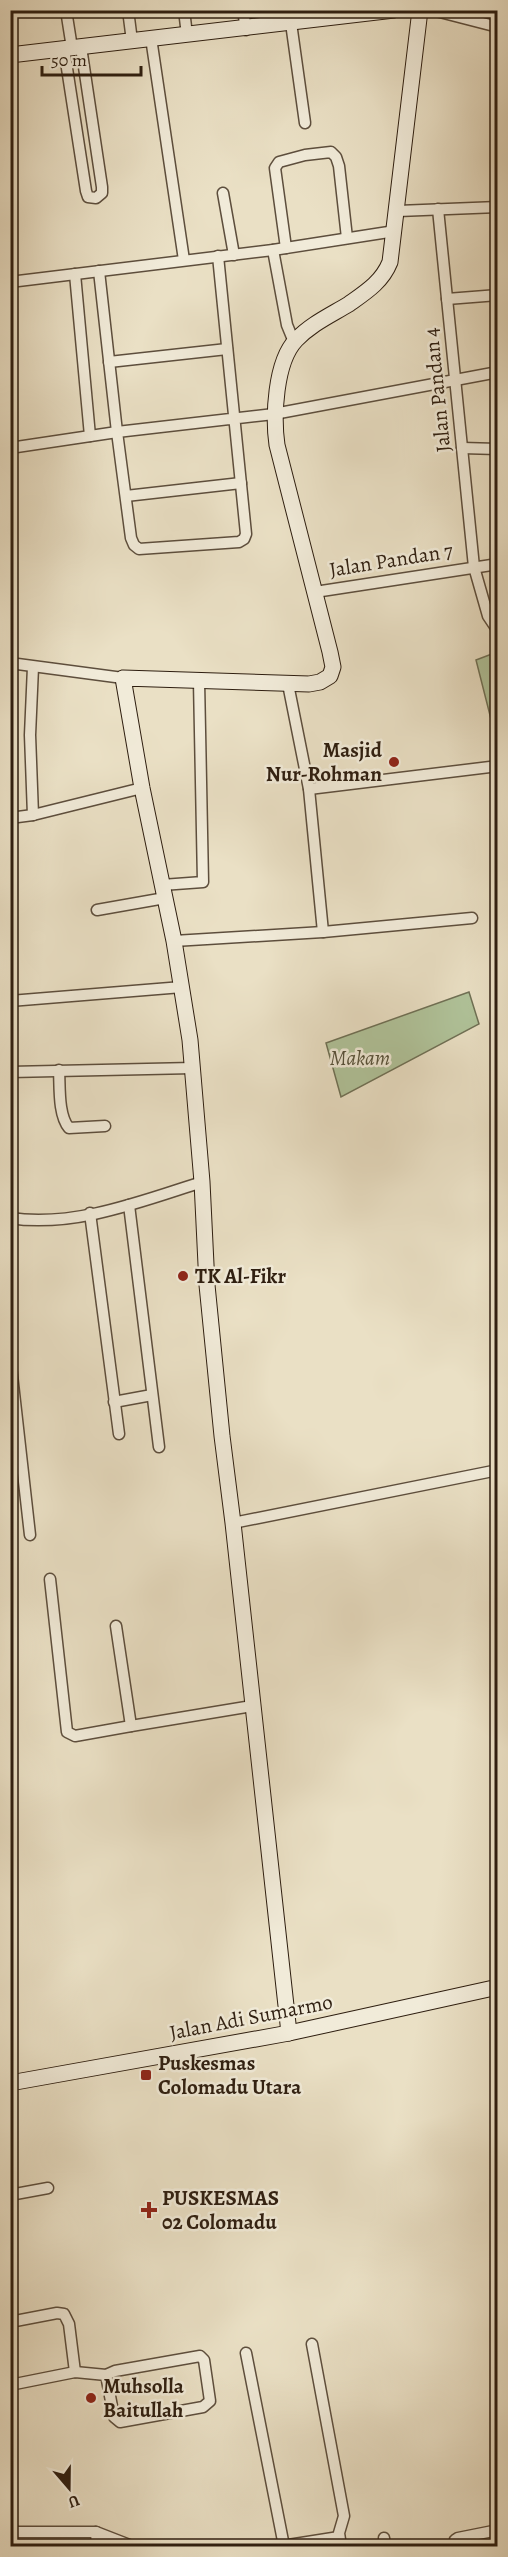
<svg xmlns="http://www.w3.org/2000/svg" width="508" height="2557" font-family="Alegreya,serif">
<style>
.green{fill:#b0c39a;stroke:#6f7055;stroke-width:1.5}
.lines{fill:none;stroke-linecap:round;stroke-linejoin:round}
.street-casing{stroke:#5d4e3d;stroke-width:13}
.secondary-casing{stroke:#2e1e10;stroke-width:17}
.street{stroke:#f1ebd9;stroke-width:10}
.secondary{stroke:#f1ebd9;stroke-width:15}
.poi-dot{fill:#8f2418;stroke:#f1ebd9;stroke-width:2}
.labels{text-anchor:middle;stroke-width:5;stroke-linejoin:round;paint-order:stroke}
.street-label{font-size:21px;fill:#2e1e10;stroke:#f1ebd9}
.poi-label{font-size:21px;font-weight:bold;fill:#2e1e10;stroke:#f1ebd9;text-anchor:start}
.park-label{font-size:21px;font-style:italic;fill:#555039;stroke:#f1ebd9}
</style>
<rect width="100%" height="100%" fill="#eae0c5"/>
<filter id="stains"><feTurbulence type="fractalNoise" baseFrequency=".00333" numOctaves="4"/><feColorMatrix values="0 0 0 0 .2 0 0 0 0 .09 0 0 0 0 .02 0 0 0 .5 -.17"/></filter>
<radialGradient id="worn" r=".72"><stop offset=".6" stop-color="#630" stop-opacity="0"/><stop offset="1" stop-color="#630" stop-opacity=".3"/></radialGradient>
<g class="green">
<polygon points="497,652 498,652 497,738 495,735 476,660"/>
<polygon points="469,992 479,1024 341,1097 326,1043"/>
</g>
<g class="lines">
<g class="street-casing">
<g id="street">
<polyline points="66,10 72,48"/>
<polyline points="128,10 132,41"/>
<polyline points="184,10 187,35"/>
<polyline points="243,10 246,30"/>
<polyline points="432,10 498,27"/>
<polyline points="291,23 305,123"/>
<polyline points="151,38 184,260"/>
<polyline points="64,49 86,191 88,197 96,198 102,193 102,187 81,47"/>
<polyline points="223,193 234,255"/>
<polyline points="438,209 474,567 488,616 498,631"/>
<polyline points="398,211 498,207"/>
<polyline points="286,248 275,168 279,162 305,155 331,152 336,157 339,166 347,238"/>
<polyline points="273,250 287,325 294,342"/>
<polyline points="218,256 246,534 244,539 239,542 139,549 134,545 131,538 117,432 274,414 498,372"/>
<polyline points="75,274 90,436"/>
<polyline points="10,282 273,250 395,231"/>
<polyline points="447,299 498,295"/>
<polyline points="109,362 227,349"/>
<polyline points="10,448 117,432 99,271"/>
<polyline points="462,448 498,449"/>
<polyline points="126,496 241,483"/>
<polyline points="315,592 498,564"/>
<polyline points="10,663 123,678"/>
<polyline points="33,667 30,735 33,815"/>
<polyline points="288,684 309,789 323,932"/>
<polyline points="309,789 498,766"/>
<polyline points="10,818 33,815 142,788"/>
<polyline points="162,885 203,882 199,681"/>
<polyline points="97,910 165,898"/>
<polyline points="174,941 323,932 472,918"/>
<polyline points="10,1001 182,987"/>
<path d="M59,1070C60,1087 58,1115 69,1128L105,1126"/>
<polyline points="10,1072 193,1068"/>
<polyline points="129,1205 159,1447"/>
<polyline points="90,1213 119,1434"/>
<path d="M10,1218C74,1228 142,1201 202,1182"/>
<polyline points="10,1357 30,1535"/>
<polyline points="114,1402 152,1395"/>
<polyline points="233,1523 498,1470"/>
<polyline points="50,1579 67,1732 75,1736 131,1726"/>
<polyline points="116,1626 131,1726 252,1706"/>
<polyline points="10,2195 48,2188"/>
<polyline points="10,2322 57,2313 64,2314 69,2324 75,2372"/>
<polyline points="312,2344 344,2516 339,2533 341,2546"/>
<polyline points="246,2353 284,2546"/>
<polyline points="10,2385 75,2372 106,2375 115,2371 200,2356 204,2360 210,2401 203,2407 120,2422 114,2417 106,2375"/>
<polyline points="10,2517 13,2532"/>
<polyline points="10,2532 96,2532 132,2546"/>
<polyline points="96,2532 97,2546"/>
<polyline points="384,2538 385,2546"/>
<polyline points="282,2546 339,2537"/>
<polyline points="456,2546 455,2540 458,2538 498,2530"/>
</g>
</g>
<g class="secondary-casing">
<g id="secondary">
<polyline points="10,55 394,10"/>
<path d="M289,2033L233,1523L222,1436L207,1285L202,1182L190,1040L174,941L142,788L123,678L309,684L320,682L330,676L333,667L330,652L277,445C273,417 275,362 296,340C311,324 331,315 349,304C366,292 382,282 390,262L420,10"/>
<polyline points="10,2083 289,2033 498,1987"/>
</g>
</g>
<use href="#street" class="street"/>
<use href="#secondary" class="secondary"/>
</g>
<g class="poi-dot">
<circle cx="394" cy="762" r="6"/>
<circle cx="183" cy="1276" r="6"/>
<rect x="140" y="2069" width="12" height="12" rx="3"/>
<path d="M146 2201h6v6h6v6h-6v6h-6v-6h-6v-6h6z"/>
<circle cx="91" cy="2398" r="6"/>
</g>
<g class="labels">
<g class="street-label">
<text transform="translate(437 390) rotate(-96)" y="7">Jalan Pandan 4</text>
<text transform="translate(391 560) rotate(-9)" y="7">Jalan Pandan 7</text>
<text transform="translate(251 2017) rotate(-11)" y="7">Jalan Adi Sumarmo</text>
</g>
<g class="poi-label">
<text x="382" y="757" text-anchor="end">Masjid<tspan x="382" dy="24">Nur-Rohman</tspan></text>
<text x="195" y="1283">TK Al-Fikr</text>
<text x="158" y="2070">Puskesmas<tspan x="158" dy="24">Colomadu Utara</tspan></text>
<text x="162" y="2205">PUSKESMAS<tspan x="162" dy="24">02 Colomadu</tspan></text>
<text x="103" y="2393">Muhsolla<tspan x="103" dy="24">Baitullah</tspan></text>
</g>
<g class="park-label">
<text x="360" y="1065">Makam</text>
</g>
</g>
<rect width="508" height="2557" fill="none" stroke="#eae0c5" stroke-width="36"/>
<rect x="12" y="12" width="484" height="2533" fill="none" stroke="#2e1e10" stroke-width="3"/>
<rect x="18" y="18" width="472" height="2521" fill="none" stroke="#2e1e10" stroke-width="1.5"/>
<g transform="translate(69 2488) rotate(160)" stroke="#f1ebd9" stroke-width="4.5" paint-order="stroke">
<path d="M0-4.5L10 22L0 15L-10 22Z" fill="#2e1e10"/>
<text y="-9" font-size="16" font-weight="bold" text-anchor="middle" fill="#2e1e10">U</text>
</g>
<path d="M42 66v9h99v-9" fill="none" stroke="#2e1e10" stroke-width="3"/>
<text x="51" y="66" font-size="18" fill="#2e1e10" stroke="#f1ebd9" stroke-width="4.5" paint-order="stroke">50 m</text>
<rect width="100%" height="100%" filter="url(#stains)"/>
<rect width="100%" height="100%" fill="url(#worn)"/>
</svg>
